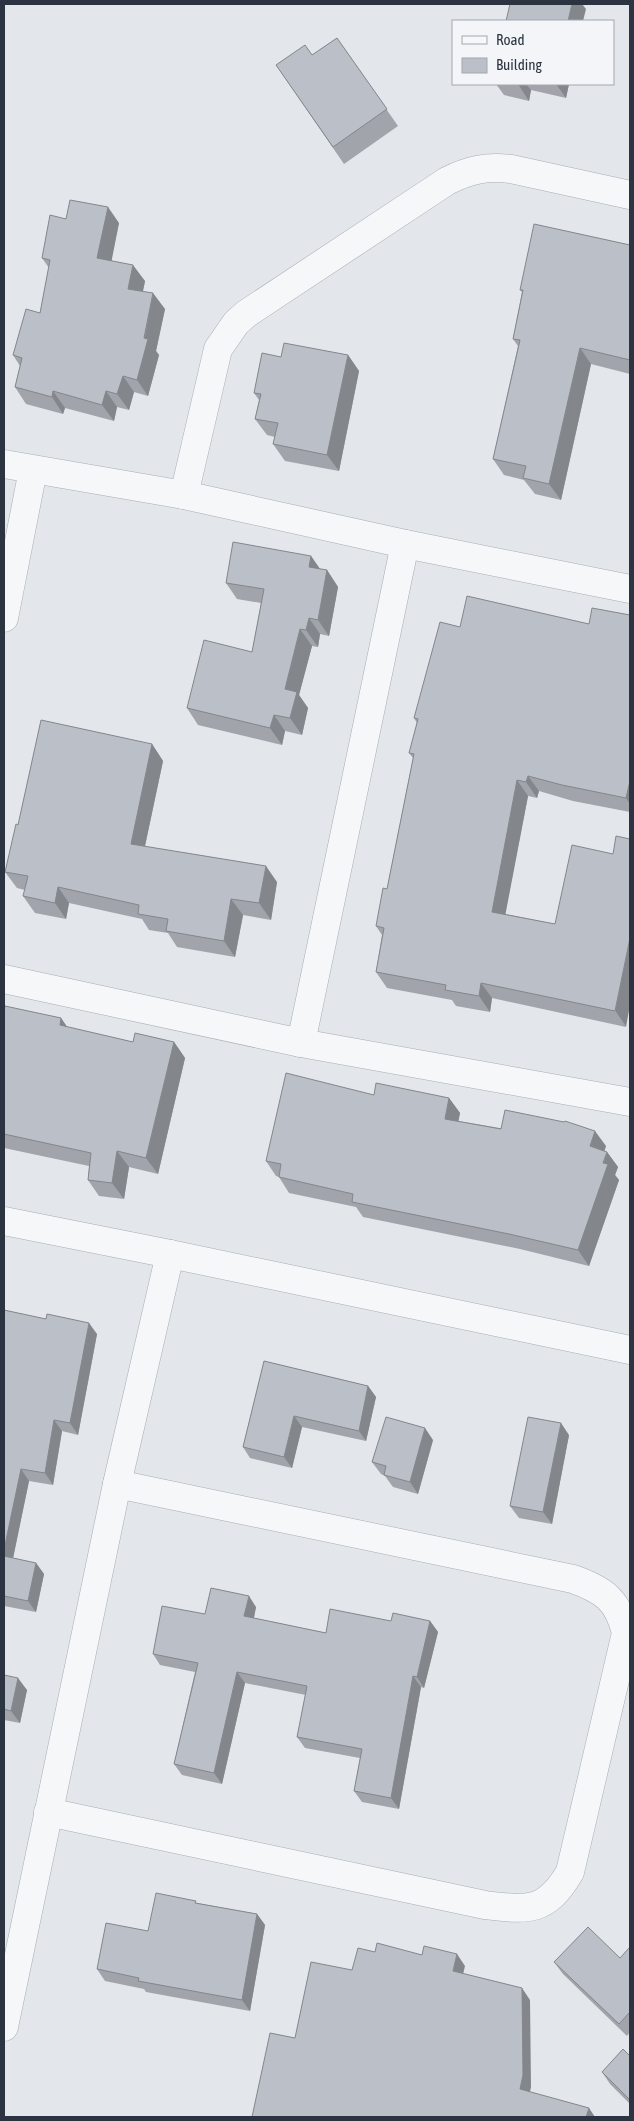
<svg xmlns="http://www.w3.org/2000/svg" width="634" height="2121" font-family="'Asap Condensed',sans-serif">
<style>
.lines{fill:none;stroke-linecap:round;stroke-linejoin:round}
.street-casing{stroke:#a8adb4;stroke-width:29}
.street{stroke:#f6f7f9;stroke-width:28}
.wall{fill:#a1a4ab}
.shaded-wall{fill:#83868b}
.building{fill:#bbbfc7;stroke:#83868b}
</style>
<rect width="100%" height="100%" fill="#e3e6ea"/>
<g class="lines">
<g class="street-casing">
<g id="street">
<polyline points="4,464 184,495 405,544 630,589"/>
<path d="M184,495L218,349L236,323L246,314L447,181C469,170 486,166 511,169L630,195"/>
<polyline points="4,618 33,470"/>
<polyline points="4,979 301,1043 630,1102"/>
<polyline points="301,1043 405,544"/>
<polyline points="4,1221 170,1254 630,1350"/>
<path d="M48,1812L485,1905C528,1910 546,1913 570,1872L626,1633C618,1600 604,1590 573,1579L117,1484"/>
<polyline points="4,2027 117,1484 170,1254"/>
</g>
</g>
<use href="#street" class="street"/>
</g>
<g class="wall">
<polygon points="337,38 398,126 344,164 276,65 312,55"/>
<polygon points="496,84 569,84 566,98 531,90 529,101 504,95"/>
<polygon points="66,219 119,223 111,260 145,281 143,291 165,309 156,351 159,355 148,396 134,392 129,410 117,407 114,421 65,408 63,414 26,404 15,387 20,366 13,355 40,313 49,268 42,258"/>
<polygon points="630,245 630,374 591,364 561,500 535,494 524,480 504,475 493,459 518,346 513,339 522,292 520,290"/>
<polygon points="348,355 359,371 339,471 285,461 273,444 275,437 267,435 255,419 259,400 254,393 281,357"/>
<polygon points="311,556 320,569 327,570 338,587 329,636 320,634 318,647 312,646 299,695 308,708 302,735 285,731 282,745 198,725 187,708 252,652 261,603 237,599 226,583"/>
<polygon points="630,615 630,812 573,801 539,791 537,798 528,796 505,914 555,924 626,1027 492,998 490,1012 456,1006 452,1000 387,988 376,972 382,935 376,926 387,889 413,758 409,753 417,723 414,718 460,627 589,624"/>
<polygon points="152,744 163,761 145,846 277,882 271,920 243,915 235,957 177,947 168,933 149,930 142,919 69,903 66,919 35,913 23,896 25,890 17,888 5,872 18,825"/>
<polygon points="4,1011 61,1018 67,1027 133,1042 174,1042 185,1058 158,1174 129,1167 124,1199 99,1196 88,1180 89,1166 4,1148"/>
<polygon points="374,1095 449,1098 460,1113 458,1121 606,1146 604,1151 607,1152 618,1167 615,1175 619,1180 589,1266 520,1249 363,1217 356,1207 289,1193 279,1177 276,1176 266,1161"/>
<polygon points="4,1310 97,1334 78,1435 62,1431 53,1485 29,1481 13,1558 36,1563 44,1574 36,1612 4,1606"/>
<polygon points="264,1361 368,1386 376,1397 366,1441 302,1427 292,1468 250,1458 243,1447"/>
<polygon points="569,1435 552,1524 519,1518 510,1506"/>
<polygon points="433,1440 418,1494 393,1487 385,1476 381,1474 372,1462"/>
<polygon points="256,1607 254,1618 326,1633 391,1621 430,1621 438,1632 424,1688 421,1687 399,1809 362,1802 354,1791 360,1758 305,1748 297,1737 306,1695 245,1683 222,1784 182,1775 174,1764 195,1672 160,1665 153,1654 205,1614"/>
<polygon points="4,1675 27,1690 20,1723 4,1720"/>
<polygon points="197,1903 257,1914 265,1925 250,2011 146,1992 144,1989 105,1981 97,1969 148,1931"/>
<polygon points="630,1947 630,2032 627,2036 563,1974 554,1962 620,1958"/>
<polygon points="630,2056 630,2104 610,2084 602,2072"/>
</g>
<g class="shaded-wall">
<polygon points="572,4 582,4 586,9 583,21 568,21"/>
<polygon points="518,84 526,84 531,90 529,101"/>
<polygon points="556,84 569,84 566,98"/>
<polygon points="108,207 119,223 109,274 97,258"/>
<polygon points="133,265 145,281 140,305 128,289"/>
<polygon points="153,293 165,309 156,351 159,355 148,396 137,380"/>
<polygon points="580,348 591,364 561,500 549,484"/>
<polygon points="348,355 359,371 339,471 327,455"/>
<polygon points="123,376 134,392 129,410 117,394"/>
<polygon points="53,391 65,408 63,414 52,397"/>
<polygon points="106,391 117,407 114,421 102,405"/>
<polygon points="311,556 322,572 309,567"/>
<polygon points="327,570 338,587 329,636 318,620"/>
<polygon points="309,618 320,634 318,647 306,630"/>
<polygon points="300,629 312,646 299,695 308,708 302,735 290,718 285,689"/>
<polygon points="274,715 285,731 282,745 270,728"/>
<polygon points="152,744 163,761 142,860 131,844"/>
<polygon points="528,776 539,791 537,798 526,782"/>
<polygon points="517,780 528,796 503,927 492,912"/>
<polygon points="630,781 630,804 626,798"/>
<polygon points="266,866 277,882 271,920 259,903"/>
<polygon points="58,887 69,903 66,919 55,903"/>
<polygon points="231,899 243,915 235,957 224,941"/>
<polygon points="630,938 630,1005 626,1027 615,1011"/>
<polygon points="481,983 492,998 490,1012 479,996"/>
<polygon points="61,1018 72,1034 60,1025"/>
<polygon points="174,1042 185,1058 158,1174 146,1158"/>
<polygon points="449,1098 460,1113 456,1134 445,1119"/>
<polygon points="595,1131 606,1146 601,1162 590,1146"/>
<polygon points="117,1151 129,1167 124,1199 112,1183"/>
<polygon points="607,1152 618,1167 615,1175 619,1180 589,1266 578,1250"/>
<polygon points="89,1323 97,1334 78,1435 70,1423"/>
<polygon points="368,1386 376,1397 366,1441 359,1431"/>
<polygon points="294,1416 302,1427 292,1468 284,1457"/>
<polygon points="54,1420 62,1431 53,1485 45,1473"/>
<polygon points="561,1423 569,1435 552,1524 543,1512"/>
<polygon points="425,1428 433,1440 418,1494 410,1482"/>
<polygon points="21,1469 29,1481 11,1568 4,1558 4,1550"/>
<polygon points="36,1563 44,1574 36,1612 28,1601"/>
<polygon points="249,1596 256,1607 252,1627 244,1616"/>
<polygon points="430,1621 438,1632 424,1688 417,1677"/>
<polygon points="237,1672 245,1683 222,1784 214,1773"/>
<polygon points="413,1676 421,1687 399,1809 391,1798"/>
<polygon points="18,1678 27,1690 20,1723 11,1711"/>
<polygon points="257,1914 265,1925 250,2011 242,2000"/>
<polygon points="457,1954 465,1966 461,1983 453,1971"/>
<polygon points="522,1988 530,2000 531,2087 528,2101 520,2089"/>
<polygon points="589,2108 595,2117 586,2117"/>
</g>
<g class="building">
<polygon points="510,4 572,4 568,21 506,21"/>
<polygon points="337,38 387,109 333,147 276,65 305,45 312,55"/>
<polygon points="70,200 108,207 97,258 133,265 128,289 153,293 144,338 148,339 137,380 123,376 117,394 106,391 102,405 53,391 52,397 15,387 22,358 13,355 26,309 40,313 50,260 42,258 50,215 66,219"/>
<polygon points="534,224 630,245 630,360 580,348 549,484 523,478 526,466 493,459 520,340 513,339 523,290 520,290"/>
<polygon points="284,343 348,355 327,455 273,444 278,423 255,419 261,394 254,393 262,353 281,357"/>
<polygon points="233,542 311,556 309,567 327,570 318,620 309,618 306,630 300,629 285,689 297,692 290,718 274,715 270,728 187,708 204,640 252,652 264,589 226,583"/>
<polygon points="467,596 589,624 592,608 630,615 630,781 626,798 562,785 528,776 526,782 517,780 492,912 555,924 572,845 613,854 616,836 630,839 630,938 615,1011 481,983 479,996 445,990 446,985 376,972 384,928 376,926 383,888 387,889 414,754 409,753 418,719 414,718 440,622 460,627"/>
<polygon points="41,720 152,744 131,844 266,866 259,903 231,899 224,941 166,931 168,919 138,914 139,905 58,887 55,903 23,896 28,876 5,872 16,824 18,825"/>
<polygon points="5,1006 61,1018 60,1025 133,1042 135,1033 174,1042 146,1158 117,1151 112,1183 88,1180 91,1153 4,1134 4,1011"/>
<polygon points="286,1073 374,1095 376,1083 449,1098 445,1119 501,1129 505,1110 564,1122 565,1121 595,1131 590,1146 607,1152 603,1163 608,1164 578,1250 509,1234 352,1202 353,1194 279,1177 281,1164 266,1161"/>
<polygon points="4,1310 46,1319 47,1314 89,1323 70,1423 54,1420 45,1473 21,1469 4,1550"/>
<polygon points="264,1361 368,1386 359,1431 294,1416 284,1457 243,1447"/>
<polygon points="386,1417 425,1428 410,1482 384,1475 386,1466 372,1462"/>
<polygon points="528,1417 561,1423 543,1512 510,1506"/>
<polygon points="4,1556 36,1563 28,1601 4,1596"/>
<polygon points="211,1588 249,1596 244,1616 326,1633 330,1609 391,1621 393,1613 430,1621 417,1677 413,1676 391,1798 354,1791 362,1749 297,1737 307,1686 237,1672 214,1773 174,1764 198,1663 153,1654 162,1606 205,1614"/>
<polygon points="4,1675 18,1678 11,1711 4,1709"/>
<polygon points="156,1893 196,1901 195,1903 257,1914 242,2000 138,1981 139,1978 97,1969 106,1923 148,1931"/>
<polygon points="588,1927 620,1958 630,1947 630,2012 619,2024 554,1962"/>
<polygon points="377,1943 422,1955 424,1946 457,1954 453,1971 522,1988 523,2075 520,2089 589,2108 586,2117 252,2117 270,2033 295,2038 311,1962 352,1970 358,1948 375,1952"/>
<polygon points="623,2049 630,2056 630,2100 602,2072"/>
</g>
<rect width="634" height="2121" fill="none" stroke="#2c3441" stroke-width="10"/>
<rect x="452" y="20" width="162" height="65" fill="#f3f5f8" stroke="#a3a8af"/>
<rect x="462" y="36" width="25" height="8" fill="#f6f7f9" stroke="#a3a8af"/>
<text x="496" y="45" font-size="15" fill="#2c3441">Road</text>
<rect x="462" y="58" width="25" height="15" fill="#bbbfc7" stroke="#a3a8af"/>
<text x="496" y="70" font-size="15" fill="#2c3441">Building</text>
</svg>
